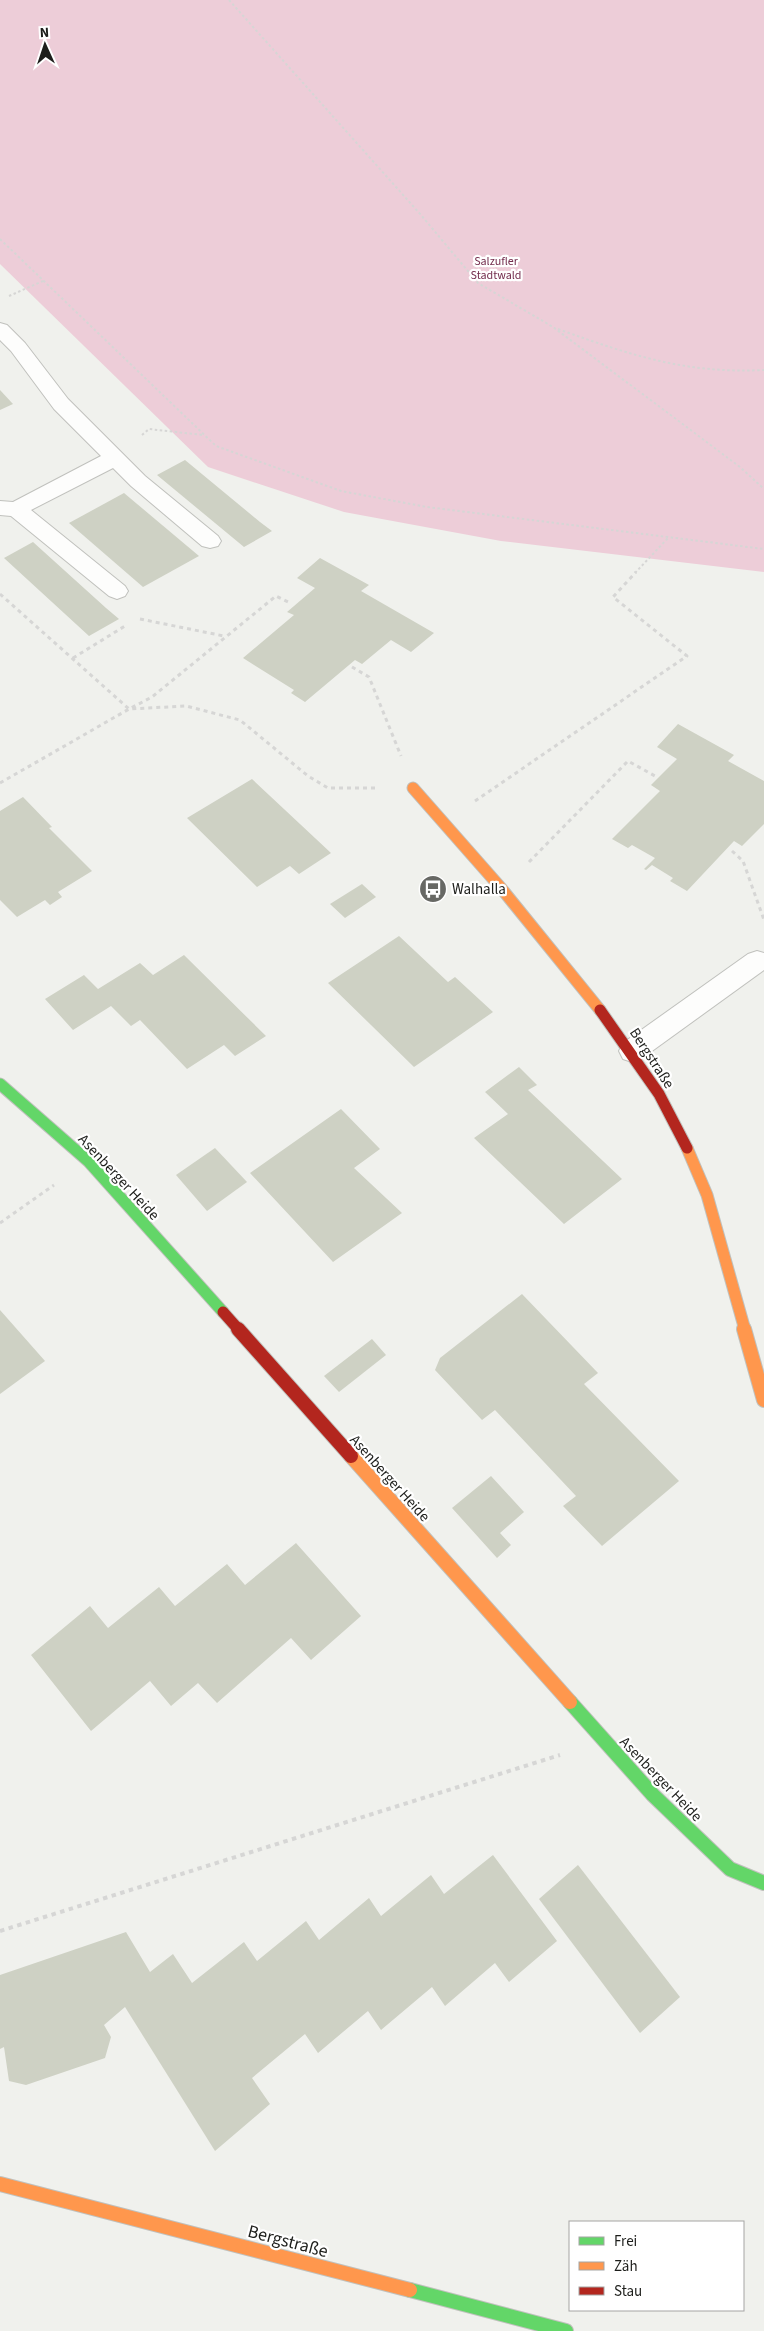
<svg xmlns="http://www.w3.org/2000/svg" width="764" height="2331" font-family="'Source Sans 3',sans-serif">
<style>
.forest{fill:#edcdd8}
.building{fill:#ced1c4}
.lines{fill:none;stroke-linecap:round;stroke-linejoin:round}
.lane-casing{stroke:#c0c1bd;stroke-width:2}
.fast-far1-casing{stroke:#c0c1bd;stroke-width:13}
.fast-casing{stroke:#c0c1bd;stroke-width:16}
.slow-far1-casing{stroke:#c0c1bd;stroke-width:13}
.slow-casing{stroke:#c0c1bd;stroke-width:16}
.jam-far1-casing{stroke:#c0c1bd;stroke-width:13}
.jam-casing{stroke:#c0c1bd;stroke-width:16}
.path-far2{stroke:#d6d6d5;stroke-width:2;stroke-dasharray:2.5 2.5;stroke-linecap:butt}
.path-far1{stroke:#d6d6d5;stroke-width:3;stroke-dasharray:4 4;stroke-linecap:butt}
.path{stroke:#d6d6d5;stroke-width:4;stroke-dasharray:4.5 4.5;stroke-linecap:butt}
.lane{fill:#fdfdfc;fill-rule:evenodd}
.fast-far1{stroke:#63d668;stroke-width:11}
.fast{stroke:#63d668;stroke-width:14}
.slow-far1{stroke:#ff974d;stroke-width:11}
.slow{stroke:#ff974d;stroke-width:14}
.jam-far1{stroke:#b3261e;stroke-width:11}
.jam{stroke:#b3261e;stroke-width:14}
.labels{text-anchor:middle;stroke-width:4.5;stroke-linejoin:round;paint-order:stroke}
.far-park-label{font-size:12px;fill:#742e4e;stroke:#fff}
.poi-label{font-size:15px;fill:#1d1e1b;stroke:#fff;text-anchor:start}
.street-label{font-size:15px;fill:#1d1e1b;stroke:#fff}
.near-street-label{font-size:18px;fill:#1d1e1b;stroke:#fff}
</style>
<rect width="100%" height="100%" fill="#f0f1ed"/>
<polygon class="forest" points="0,0 764,0 764,572 501,541 344,512 208,467 0,264"/>
<g class="building">
<polygon points="0,390 13,404 0,410"/>
<polygon points="185,460 260,522 272,531 244,547 157,475"/>
<polygon points="124,493 199,556 143,587 69,523"/>
<polygon points="33,542 106,608 119,619 89,636 4,558"/>
<polygon points="320,558 369,585 361,591 434,633 411,652 391,640 362,664 355,660 305,702 291,693 294,690 243,658 294,615 287,612 315,588 297,578"/>
<polygon points="678,724 734,755 728,761 764,781 764,824 742,846 734,841 687,891 670,881 673,878 652,865 646,870 644,869 655,858 632,845 628,848 612,839 660,791 651,785 677,759 657,747"/>
<polygon points="252,779 300,824 331,853 299,874 290,866 257,887 187,818"/>
<polygon points="23,797 52,827 49,828 92,871 58,892 62,897 50,905 45,900 17,917 0,900 0,811"/>
<polygon points="362,884 376,897 345,918 330,904"/>
<polygon points="399,936 448,982 455,977 493,1012 414,1067 328,983"/>
<polygon points="184,955 266,1036 235,1056 224,1045 187,1069 140,1020 131,1026 111,1006 73,1030 45,999 84,975 98,989 140,963 153,975"/>
<polygon points="519,1067 537,1085 528,1090 622,1179 564,1224 474,1138 508,1114 485,1092"/>
<polygon points="341,1109 380,1149 354,1168 402,1213 333,1262 250,1173"/>
<polygon points="215,1148 247,1182 207,1211 176,1175"/>
<polygon points="522,1294 598,1373 584,1384 679,1481 602,1546 563,1506 576,1496 495,1410 482,1420 435,1370 440,1358"/>
<polygon points="0,1310 45,1361 0,1394"/>
<polygon points="372,1339 386,1355 339,1392 324,1376"/>
<polygon points="491,1476 524,1512 500,1533 511,1545 497,1558 452,1508"/>
<polygon points="296,1543 361,1616 311,1660 291,1638 217,1703 198,1683 171,1706 150,1681 91,1731 31,1655 90,1606 108,1628 159,1587 175,1606 227,1564 245,1585"/>
<polygon points="493,1855 557,1941 509,1982 495,1963 445,2006 432,1987 381,2030 368,2011 318,2053 305,2034 252,2078 270,2104 215,2151 125,2007 104,2025 111,2037 105,2058 26,2085 9,2081 4,2047 0,2049 0,1975 126,1932 150,1972 173,1954 192,1983 244,1942 257,1961 306,1921 319,1940 369,1898 381,1916 431,1875 444,1894"/>
<polygon points="578,1865 680,1997 640,2033 539,1899"/>
</g>
<g class="lines">
<g class="lane-casing">
<g id="lane">
<polygon points="0,323 7,325 25,343 68,399 145,476 218,536 221,541 218,546 210,548 202,546 131,486 113,468 31,510 125,586 128,591 125,596 117,599 109,596 11,516 0,515 0,501 13,502 101,456 54,409 11,351 0,340"/>
<polygon points="757,951 764,953 764,970 641,1059 632,1062 623,1059 619,1051 623,1043 748,954"/>
</g>
</g>
<g class="fast-far1-casing">
<polyline id="fast-far1" points="0,1084 88,1161 223,1312"/>
</g>
<g class="fast-casing">
<g id="fast">
<polyline points="570,1702 653,1795 730,1869 764,1883"/>
<polyline points="410,2290 566,2331"/>
</g>
</g>
<g class="slow-far1-casing">
<g id="slow-far1">
<polyline points="413,788 501,888 600,1010"/>
<polyline points="687,1148 707,1195 745,1330"/>
</g>
</g>
<g class="slow-casing">
<g id="slow">
<polyline points="744,1329 764,1400"/>
<polyline points="351,1456 570,1702"/>
<polyline points="0,2184 410,2290"/>
</g>
</g>
<g class="jam-far1-casing">
<g id="jam-far1">
<polyline points="600,1010 659,1094 687,1148"/>
<polyline points="223,1312 239,1330"/>
</g>
</g>
<g class="jam-casing">
<polyline id="jam" points="238,1329 351,1456"/>
</g>
<g class="path-far2">
<polyline points="229,0 421,215 478,283 553,327 740,467 764,489"/>
<polyline points="0,239 216,446 341,491 427,507 764,549"/>
<polyline points="9,296 43,281"/>
<path d="M558,329C630,355 686,374 764,370"/>
<polyline points="142,435 149,429 203,435"/>
<polyline points="635,573 668,538"/>
</g>
<g class="path-far1">
<polyline points="0,594 129,709 152,697 276,596 288,602"/>
<polyline points="140,619 224,636"/>
<polyline points="73,658 125,626"/>
<polyline points="352,667 369,677 401,756"/>
<polyline points="0,783 129,709 186,706 240,720 308,776 328,788 379,788"/>
<polyline points="475,801 687,656 613,597 636,572"/>
<polyline points="732,851 743,861 764,920"/>
<polyline points="529,862 628,761 655,776"/>
<polyline points="0,1223 54,1185"/>
</g>
<polyline class="path" points="0,1931 560,1755"/>
<use href="#lane" class="lane"/>
<use href="#fast-far1" class="fast-far1"/>
<use href="#fast" class="fast"/>
<use href="#slow-far1" class="slow-far1"/>
<use href="#slow" class="slow"/>
<use href="#jam-far1" class="jam-far1"/>
<use href="#jam" class="jam"/>
</g>
<defs>
<g id="bus-disc" transform="scale(1.4375)"><circle r="9.5" fill="#676864" stroke="#fff"/><path d="M-5-6H5V4H4V6H2V4H-2V6H-4V4H-5ZM-3.5-4V0h7V-4ZM-3.5 1.2v1.5H-2V1.2ZM2 1.2v1.5H3.5V1.2Z" fill="#fff"/></g>
</defs>
<g fill-rule="evenodd">
<use href="#bus-disc" x="433" y="889"/>
</g>
<g class="labels">
<g class="far-park-label">
<text x="496" y="265">Salzufler<tspan x="496" dy="14">Stadtwald</tspan></text>
</g>
<g class="poi-label">
<text x="452" y="894">Walhalla</text>
</g>
<g class="street-label">
<text transform="translate(652 1058) rotate(57)" y="5">Bergstraße</text>
<text transform="translate(119 1177) rotate(47)" y="5">Asenberger Heide</text>
<text transform="translate(390 1478) rotate(48)" y="5">Asenberger Heide</text>
<text transform="translate(661 1779) rotate(46)" y="5">Asenberger Heide</text>
</g>
<g class="near-street-label">
<text transform="translate(288 2241) rotate(15)" y="6">Bergstraße</text>
</g>
</g>
<rect x="569" y="2221" width="175" height="90" fill="#ffffff" stroke="#a5a5a4"/>
<rect x="579" y="2237" width="25" height="8" fill="#63d668" stroke="#a5a5a4"/>
<text x="614" y="2246" font-size="15" fill="#1d1e1b">Frei</text>
<rect x="579" y="2262" width="25" height="8" fill="#ff974d" stroke="#a5a5a4"/>
<text x="614" y="2271" font-size="15" fill="#1d1e1b">Zäh</text>
<rect x="579" y="2287" width="25" height="8" fill="#b3261e" stroke="#a5a5a4"/>
<text x="614" y="2296" font-size="15" fill="#1d1e1b">Stau</text>
<g transform="translate(45 45) rotate(357)" stroke="#ffffff" stroke-width="4" paint-order="stroke">
<path d="M0-4L9 19L0 12L-9 19Z" fill="#1d1e1b"/>
<text y="-8" font-size="14" font-weight="bold" text-anchor="middle" fill="#1d1e1b">N</text>
</g>
</svg>
